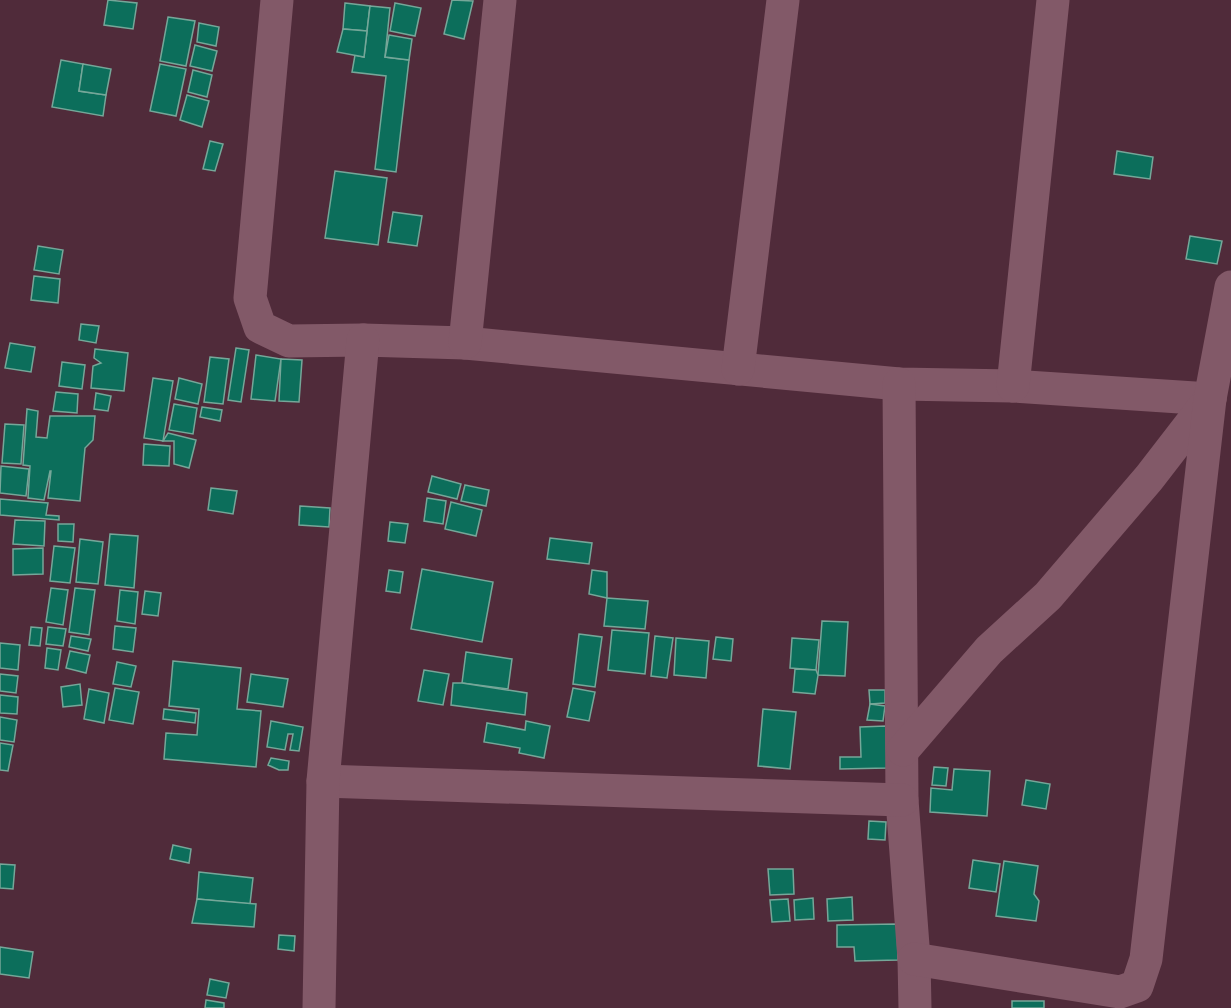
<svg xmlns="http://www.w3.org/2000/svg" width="1231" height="1008" font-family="'Exo 2',sans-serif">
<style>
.building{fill:#0c6e5b;stroke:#75a799;stroke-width:1.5}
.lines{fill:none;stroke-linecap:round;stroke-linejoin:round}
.street{stroke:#825968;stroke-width:33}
</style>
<rect width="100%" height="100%" fill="#502b3a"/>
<g class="building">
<polygon points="108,0 137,3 133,29 104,25"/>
<polygon points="452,0 473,1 464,39 444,34"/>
<polygon points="345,3 370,6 367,31 343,29"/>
<polygon points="395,3 421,8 415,36 390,31"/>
<polygon points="370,6 390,8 385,57 409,60 396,172 375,169 386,76 352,72 355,55 364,57"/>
<polygon points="168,17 195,21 186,66 160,61"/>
<polygon points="199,23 219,27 216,46 197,42"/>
<polygon points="343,29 367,31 364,57 337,52"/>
<polygon points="389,35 412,39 409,60 385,57"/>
<polygon points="195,45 217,51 212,71 190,66"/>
<polygon points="61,60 83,64 79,91 106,95 103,116 52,107"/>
<polygon points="83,64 111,69 106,95 79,91"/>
<polygon points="160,64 186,69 176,116 150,111"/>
<polygon points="193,70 212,75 207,97 188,92"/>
<polygon points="187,95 209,101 202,127 180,120"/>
<polygon points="210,141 223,144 215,171 203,169"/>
<polygon points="1117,151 1153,157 1150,179 1114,174"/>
<polygon points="335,171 387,178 378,245 325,238"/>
<polygon points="393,212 422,216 417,246 388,242"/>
<polygon points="1190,236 1222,241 1217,264 1186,259"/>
<polygon points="38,246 63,250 59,274 34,270"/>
<polygon points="34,276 60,279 58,303 31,300"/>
<polygon points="81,324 99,326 96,343 79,340"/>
<polygon points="10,343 35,347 31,372 5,368"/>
<polygon points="236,348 249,350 241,402 228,400"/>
<polygon points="95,349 128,353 124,391 91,388 93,366 101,363 94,358"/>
<polygon points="256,355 281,359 275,401 251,399"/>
<polygon points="210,357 229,359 223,404 204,402"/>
<polygon points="281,359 302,360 299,402 279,401"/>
<polygon points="62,362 85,365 82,389 59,386"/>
<polygon points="153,378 173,381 163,441 144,438"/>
<polygon points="179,378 202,384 198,404 175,399"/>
<polygon points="56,392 78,394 77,413 53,411"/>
<polygon points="96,393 111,396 108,411 94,409"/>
<polygon points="174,404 197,408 193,434 169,430"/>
<polygon points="202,407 222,410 220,421 200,417"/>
<polygon points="27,409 38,411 36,437 47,438 50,416 95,416 93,440 85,448 80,501 48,498 51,471 50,471 44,500 28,498 30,466 23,465"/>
<polygon points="5,424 24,425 21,464 2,463"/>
<polygon points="168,433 196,440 189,468 174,464 174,441 163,441"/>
<polygon points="144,444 170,446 169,466 143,465"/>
<polygon points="1,466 29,469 26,496 0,493"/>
<polygon points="432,476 461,484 457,499 428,492"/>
<polygon points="465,485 489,490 486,506 461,501"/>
<polygon points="211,488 237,491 233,514 208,510"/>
<polygon points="427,498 446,501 443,524 424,521"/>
<polygon points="0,499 48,503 46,515 59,516 59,520 0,515"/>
<polygon points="451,502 482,510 476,536 445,529"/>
<polygon points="300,506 330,508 329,527 299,525"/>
<polygon points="15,520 45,521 44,546 13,544"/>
<polygon points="390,522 408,524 405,543 388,541"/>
<polygon points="58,524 74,524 73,542 58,541"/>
<polygon points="110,534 138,536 134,588 105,585"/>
<polygon points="550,538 592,543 589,564 547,559"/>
<polygon points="80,539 103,542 98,584 76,582"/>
<polygon points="54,546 75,548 70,583 50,581"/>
<polygon points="43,548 43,574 13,575 13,549"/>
<polygon points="422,569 493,582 482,642 411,629"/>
<polygon points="389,570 403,572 400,593 386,591"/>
<polygon points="592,570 607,572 607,598 589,594"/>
<polygon points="51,588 68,590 63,625 46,622"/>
<polygon points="75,588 95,590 89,635 69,632"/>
<polygon points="120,590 138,592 135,624 117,621"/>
<polygon points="145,591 161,593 158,616 142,614"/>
<polygon points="607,598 648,601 645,629 604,626"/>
<polygon points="822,621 848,622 845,676 818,675"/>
<polygon points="115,626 136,628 133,652 113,649"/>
<polygon points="31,627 42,628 40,646 29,645"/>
<polygon points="48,627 66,629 63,646 46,644"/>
<polygon points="612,630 649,633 645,674 608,670"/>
<polygon points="579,634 602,637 595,687 573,684"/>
<polygon points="71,636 91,639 88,651 69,647"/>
<polygon points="655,636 673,638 667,678 651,676"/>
<polygon points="716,637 733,639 731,661 713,659"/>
<polygon points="676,638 709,641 706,678 674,675"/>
<polygon points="792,638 819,640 816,670 790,668"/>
<polygon points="0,643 20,645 18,670 0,668"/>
<polygon points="47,648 61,650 58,670 45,668"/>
<polygon points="70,651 90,655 86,673 66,668"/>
<polygon points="466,652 512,659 508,689 462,683"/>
<polygon points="173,661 241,668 237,709 261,711 256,767 164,759 166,733 197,735 199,709 169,706"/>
<polygon points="117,662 136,666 131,687 113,684"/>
<polygon points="795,669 816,670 818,675 815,694 793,692"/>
<polygon points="424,670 449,674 443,705 418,701"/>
<polygon points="0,674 18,676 16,693 0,691"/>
<polygon points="251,674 288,679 283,707 247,702"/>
<polygon points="453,683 462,683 527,693 525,715 451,705"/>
<polygon points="80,684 82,705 63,707 61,687"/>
<polygon points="115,688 139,692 133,724 109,720"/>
<polygon points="573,688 595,692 589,721 567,717"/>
<polygon points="89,689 109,693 104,723 84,719"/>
<polygon points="869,690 885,690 885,703 870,704"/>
<polygon points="0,695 18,697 17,714 0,713"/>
<polygon points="870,704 885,706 883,721 867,720"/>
<polygon points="164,709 196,713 195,723 163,719"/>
<polygon points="763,709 796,712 790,769 758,766"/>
<polygon points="0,717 17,720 14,742 0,740"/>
<polygon points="271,721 303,727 299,751 290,750 293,734 288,734 285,750 267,747"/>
<polygon points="526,721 550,726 544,758 519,753 520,748 484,742 487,723 525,730"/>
<polygon points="886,726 887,768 840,769 840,757 861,757 860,727"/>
<polygon points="0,743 13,745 8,771 0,770"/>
<polygon points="271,758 289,761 288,770 279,770 268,765"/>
<polygon points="934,767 948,768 946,786 932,785"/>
<polygon points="954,769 990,771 987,816 930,812 931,788 952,790"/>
<polygon points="1026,780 1050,784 1046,809 1022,805"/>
<polygon points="869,821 886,822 885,840 868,839"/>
<polygon points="173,845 191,849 189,863 170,859"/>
<polygon points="973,860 1000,864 996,892 969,888"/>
<polygon points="1004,861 1038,866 1034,894 1039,901 1036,921 996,916"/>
<polygon points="0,864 15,865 13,889 0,888"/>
<polygon points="768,869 793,869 794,894 770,895"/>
<polygon points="199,872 253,878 250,904 197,899"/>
<polygon points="852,897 853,920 828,921 827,899"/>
<polygon points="813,898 814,919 795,920 794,900"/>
<polygon points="197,899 256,904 254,927 192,923"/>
<polygon points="788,899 790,921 772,922 770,900"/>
<polygon points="897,924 898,960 855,961 854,947 837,947 837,925"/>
<polygon points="279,935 295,936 294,951 278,949"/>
<polygon points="0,947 33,952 29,978 0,974"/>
<polygon points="210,979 229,983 226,998 207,995"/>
<polygon points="206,1000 224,1003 224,1008 205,1008"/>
<rect x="1012" y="1001" width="32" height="7"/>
</g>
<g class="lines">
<g class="street">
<polyline points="277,0 250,298 260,327 289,341 363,340 465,343 899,384 1013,386 1210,399"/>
<polyline points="465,343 500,0"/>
<polyline points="738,369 783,0"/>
<polyline points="899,384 902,800 914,959 915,1008"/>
<polyline points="1013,386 1053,0"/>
<polyline points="903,750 989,650 1048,596 1149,478 1210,399"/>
<polyline points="323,781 902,800"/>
<polyline points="914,959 1120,992 1137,986 1146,959 1210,399 1231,287"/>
<polyline points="319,1008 323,781 363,340"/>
</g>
</g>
</svg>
